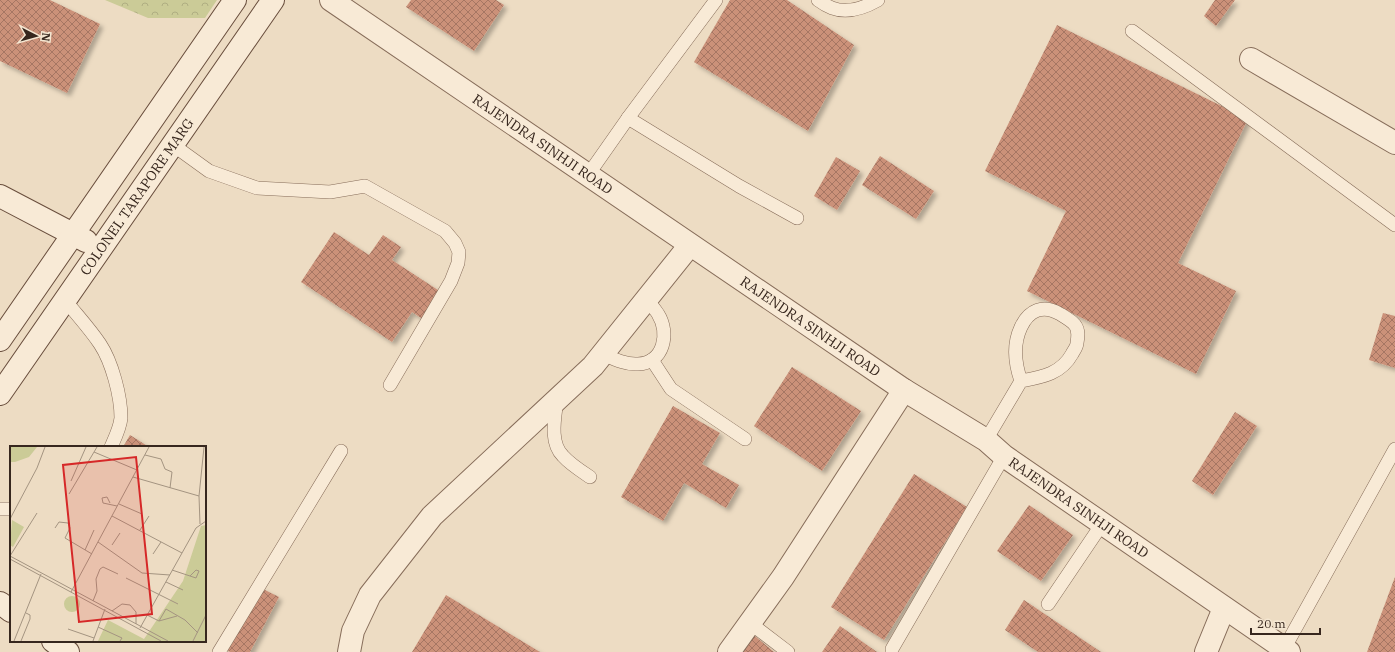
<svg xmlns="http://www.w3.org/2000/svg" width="1395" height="652" font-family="'IBM Plex Serif',serif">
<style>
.forest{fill:url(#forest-crowns)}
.building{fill:url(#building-cross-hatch);filter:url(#shadow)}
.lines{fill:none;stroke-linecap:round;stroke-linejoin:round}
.lane-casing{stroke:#876d5a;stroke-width:14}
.street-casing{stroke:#876d5a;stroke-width:24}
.secondary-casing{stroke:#694e3d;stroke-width:24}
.lane{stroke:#f8ead6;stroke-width:13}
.street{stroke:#f8ead6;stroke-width:22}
.secondary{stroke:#f8ead6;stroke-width:22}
.labels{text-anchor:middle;stroke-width:3.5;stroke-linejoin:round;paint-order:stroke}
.street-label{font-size:14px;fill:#37271e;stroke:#f5e7d2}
.inset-road{fill:none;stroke:#a49481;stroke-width:1}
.view{fill:#d62828;fill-opacity:0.15;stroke:#d62828;stroke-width:2}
.inset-edge{fill:none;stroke:#37271e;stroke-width:2}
</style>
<defs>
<pattern id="forest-crowns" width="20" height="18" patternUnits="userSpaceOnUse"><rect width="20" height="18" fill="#cbcb97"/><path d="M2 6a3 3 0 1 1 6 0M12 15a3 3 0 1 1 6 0" fill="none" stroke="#afae82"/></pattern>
<pattern id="building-cross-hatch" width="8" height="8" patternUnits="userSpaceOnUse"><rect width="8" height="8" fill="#cb9179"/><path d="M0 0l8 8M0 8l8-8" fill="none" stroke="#a67663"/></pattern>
<filter id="shadow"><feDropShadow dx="3.5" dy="3.5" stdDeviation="2" flood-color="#0004"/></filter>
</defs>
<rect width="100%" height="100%" fill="#eddcc3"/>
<polygon class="forest" points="105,0 217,0 205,18 148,18"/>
<g class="building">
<polygon points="0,0 50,0 100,24 67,93 0,61"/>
<polygon points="411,0 496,0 504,5 474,51 406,7"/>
<polygon points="730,0 787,0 854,45 808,131 694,62"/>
<polygon points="1215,0 1235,0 1216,26 1204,16"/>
<polygon points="1057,25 1248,119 1178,263 1236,291 1196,374 1027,291 1066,211 985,171"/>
<polygon points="880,156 934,191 916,219 862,185"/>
<polygon points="836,157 860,171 837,210 814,196"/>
<polygon points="334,232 369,255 383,235 401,247 392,260 441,292 424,320 412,312 392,342 301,282"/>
<polygon points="1383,313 1395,316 1395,368 1369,360"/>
<polygon points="792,367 861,411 822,471 754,426"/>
<polygon points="673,406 720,433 702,464 739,485 726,508 684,483 663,521 621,497"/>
<polygon points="1235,412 1257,426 1213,495 1192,481"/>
<polygon points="130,435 149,447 123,447"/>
<polygon points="914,474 967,507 884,640 831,607"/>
<polygon points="1029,505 1073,535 1041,581 997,551"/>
<polygon points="1395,577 1395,652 1367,652"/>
<polygon points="259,587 279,597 250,652 230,652 226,650"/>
<polygon points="446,595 540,652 412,652"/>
<polygon points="1024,600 1101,652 1038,652 1005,630"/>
<polygon points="840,626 877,652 822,652"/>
<polygon points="750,632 774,652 734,652"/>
</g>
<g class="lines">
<g class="lane-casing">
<g id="lane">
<path d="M818,0C822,3 827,6 832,8C848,14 864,8 878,0"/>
<polyline points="1132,31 1395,225"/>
<polyline points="628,118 739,186 797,218"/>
<polyline points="173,145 209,171 257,188 330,192 365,186 445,231 455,243 459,252 458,263 451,281 390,385"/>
<polyline points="588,175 628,118 716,0"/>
<path d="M65,300C77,315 90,329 100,344C112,362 121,396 121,418C120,428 115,438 111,447"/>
<path d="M603,354C614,359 626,365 638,364C664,363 670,333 658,314C655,309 650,304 647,299"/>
<polyline points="652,360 671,389 745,439"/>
<path d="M557,399C555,417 549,442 563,456C570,464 581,471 590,477"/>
<path d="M986,440L1021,381C1015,364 1013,344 1021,327C1029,310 1043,304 1060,314C1065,317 1072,321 1075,325C1079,330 1078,337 1077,343C1077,347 1074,350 1072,354C1061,374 1042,377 1021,381"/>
<polyline points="0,509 11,509"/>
<polyline points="1048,604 1102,524"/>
<polyline points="750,623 788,652"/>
<polyline points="892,649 1004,456"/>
<polyline points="1284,649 1395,449"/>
<polyline points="219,652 341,451"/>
</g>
</g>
<g class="street-casing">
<g id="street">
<path id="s1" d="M331,0L904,390L986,440L1004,456L1289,652"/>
<polyline points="1251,59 1395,143"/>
<polyline points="349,652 353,631 370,595 432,516 593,366 690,245"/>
<polyline points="729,652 783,577 904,390"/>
<polyline points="1206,652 1224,608"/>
</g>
</g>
<g class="secondary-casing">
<g id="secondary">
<polyline points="0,196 86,241"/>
<polyline points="0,340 235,0"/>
<path id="s2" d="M0,394L273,0"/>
<polyline points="0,603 11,611"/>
<polyline points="53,641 68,652"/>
</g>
</g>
<use href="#lane" class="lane"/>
<use href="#street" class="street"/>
<use href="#secondary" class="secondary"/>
</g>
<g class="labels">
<g class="street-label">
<text dy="5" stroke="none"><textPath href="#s1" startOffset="256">RAJENDRA SINHJI ROAD</textPath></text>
<text dy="5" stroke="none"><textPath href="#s2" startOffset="240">COLONEL TARAPORE MARG</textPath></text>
<text dy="5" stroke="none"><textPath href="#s1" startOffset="580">RAJENDRA SINHJI ROAD</textPath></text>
<text dy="5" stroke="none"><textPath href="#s1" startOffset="904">RAJENDRA SINHJI ROAD</textPath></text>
</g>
</g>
<g transform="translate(10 446)">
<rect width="196" height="196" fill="#eddcc3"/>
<path d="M0,1H27L19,11L5,16H0ZM2,74L14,81L3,101L0,99Z" fill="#cbcb97"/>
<path d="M196,79V195H88L98,174L134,193L173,135L191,80ZM54 158a8 8 0 1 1 16 0a8 8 0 1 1-16 0Z" fill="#cbcb97"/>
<path class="inset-road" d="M84,6L127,24M135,9L151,13L155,23L162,26L160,42M123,31L189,50M61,35L76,1M59,48L87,1M100,57L97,51L92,52L93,57L107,60M109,58L132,68M102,70L172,107M0,73L27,22L35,1M190,78L189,50L194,1M45,82L49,76L58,77L60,82L55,92L82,108M130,84L139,70M88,96L132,127L160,129M102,99L110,87M75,104L84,84M143,108L151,96M0,110L27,67M0,110L158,195M0,113L151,195M162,124L186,132L189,125L186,124L180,130M116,132L168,158M156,136L173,144M61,146L139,1M83,155L87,145L86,133L90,123L93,121L108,128M102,165L112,158L120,159L126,166V178M137,169L149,175L167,170M149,175L156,163L175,174L188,187M88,181L112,192L110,195M130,182L186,82L196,75M58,183L84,192M4,195L31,128M11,195L20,173V169L16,167M83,195L95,163M183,195L196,169"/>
<path class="view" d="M126,11L142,168L69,176L53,19Z"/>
<rect width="196" height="196" class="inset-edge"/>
</g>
<g transform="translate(36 36) rotate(96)" stroke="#f5e7d2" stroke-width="3" paint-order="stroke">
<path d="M0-3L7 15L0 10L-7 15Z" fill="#37271e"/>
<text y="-6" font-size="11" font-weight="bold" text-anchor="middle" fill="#37271e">N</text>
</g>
<path d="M1251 628v6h69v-6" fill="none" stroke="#37271e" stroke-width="2"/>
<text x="1257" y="628" font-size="12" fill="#37271e" stroke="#f5e7d2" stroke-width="3" paint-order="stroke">20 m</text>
</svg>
